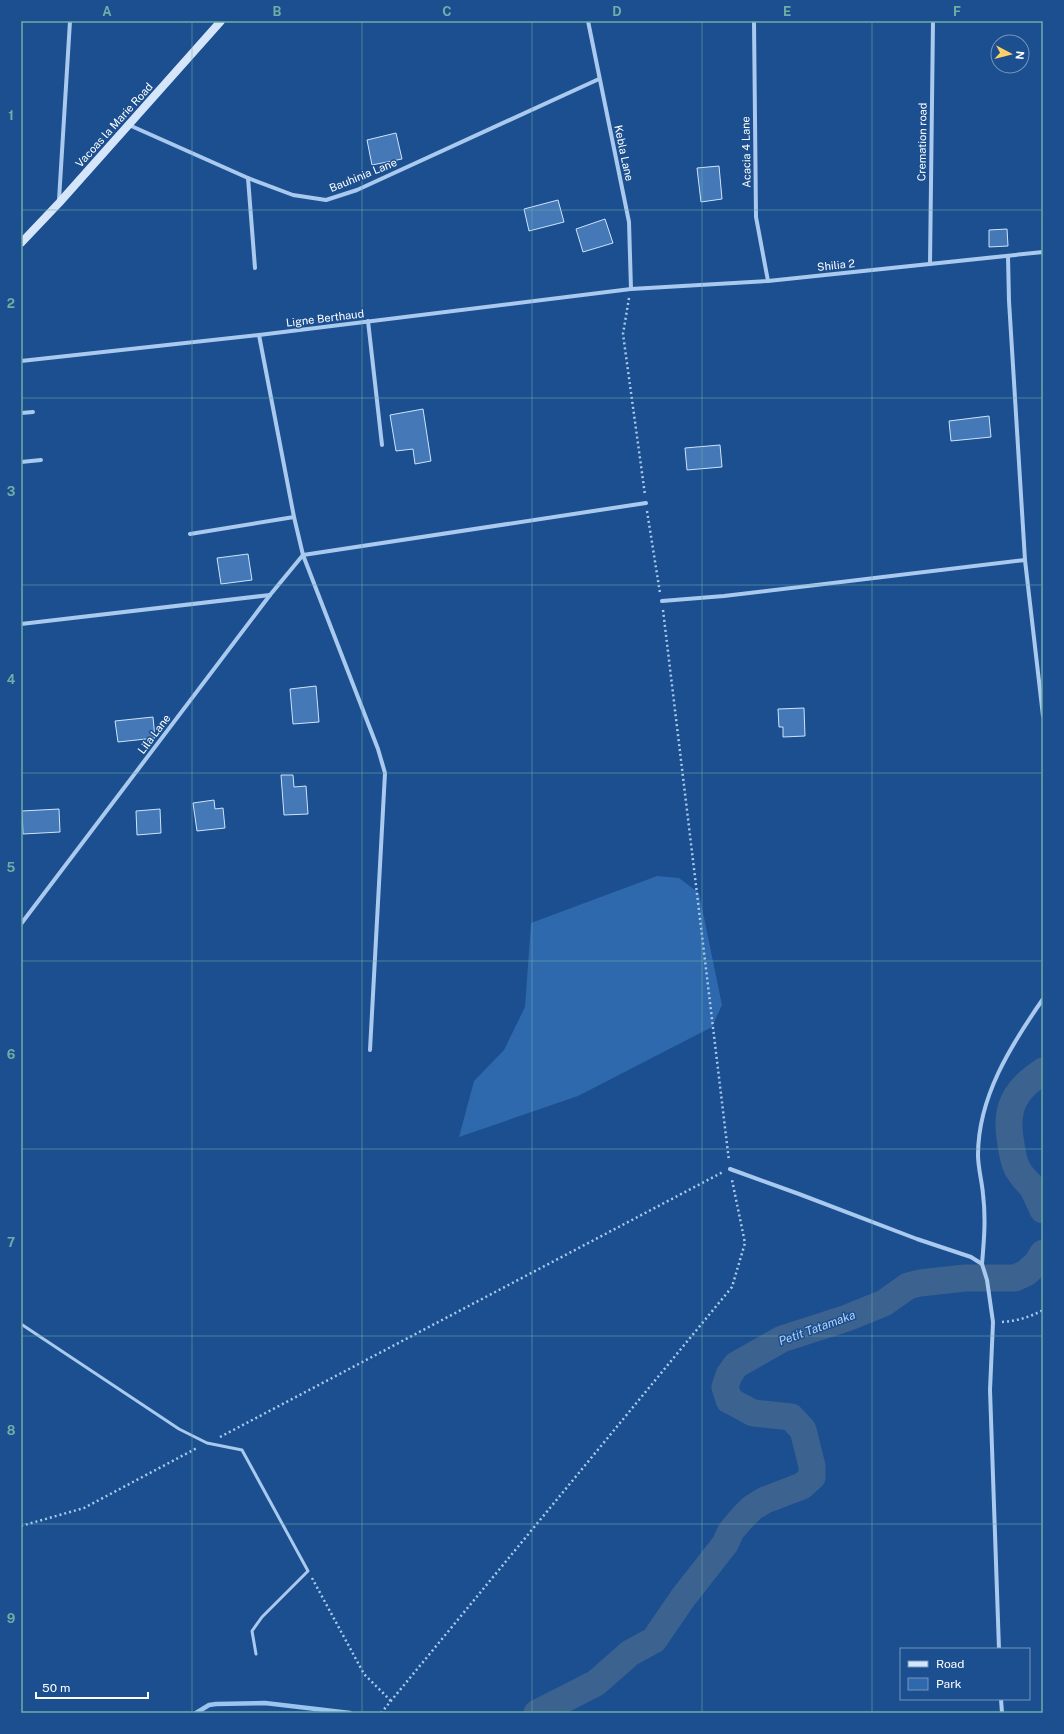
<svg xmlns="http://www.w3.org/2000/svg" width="1064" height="1734" font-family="'Public Sans',sans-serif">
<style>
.green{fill:#2e69ad}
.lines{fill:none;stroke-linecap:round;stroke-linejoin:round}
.stream{stroke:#9cc4f0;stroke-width:4.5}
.river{stroke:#3c6290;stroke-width:27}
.building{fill:#4478b7;stroke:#cfe3fa}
.path{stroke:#a9c9ee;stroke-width:2.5;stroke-dasharray:2 3;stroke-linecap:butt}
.lane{stroke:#a9c9ee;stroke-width:3}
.street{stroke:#a9c9ee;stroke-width:4}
.secondary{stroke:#d6e6fa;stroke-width:8}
.grid{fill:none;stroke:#6fada8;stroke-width:1;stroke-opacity:0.55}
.labels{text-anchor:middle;stroke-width:3;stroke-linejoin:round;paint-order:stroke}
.street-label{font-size:11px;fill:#fff;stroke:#1b4f8f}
.water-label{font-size:12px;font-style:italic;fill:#b5d3f5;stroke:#1b4f8f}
.neatline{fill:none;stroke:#6fada8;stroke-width:1.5}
.grid-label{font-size:13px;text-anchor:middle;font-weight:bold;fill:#6fada8}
</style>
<rect width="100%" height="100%" fill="#1b4f8f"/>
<polygon class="green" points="657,876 679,878 699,893 722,1005 712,1027 578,1096 459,1137 474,1081 504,1050 525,1007 531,923"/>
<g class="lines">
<polyline class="stream" points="196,1713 209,1705 216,1704 265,1703 350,1713"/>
<g class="river">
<path d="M1043,1071C1014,1090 1004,1109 1011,1144C1012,1152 1013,1160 1017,1168C1020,1175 1027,1181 1032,1187C1036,1194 1039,1202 1043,1210"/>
<polyline points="537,1713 596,1683 630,1653 654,1640 682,1599 725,1544 731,1531 743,1517 752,1508 765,1500 802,1486 812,1477 812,1466 803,1430 791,1417 753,1413 729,1400 725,1387 729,1375 736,1365 782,1339 847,1318 884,1303 908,1286 920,1283 965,1278 1015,1278 1026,1273 1037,1263 1043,1253"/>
</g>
</g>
<g class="building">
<polygon points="396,133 402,159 372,165 367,140"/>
<polygon points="719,166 722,199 701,202 697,168"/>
<polygon points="558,200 564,222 529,231 524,209"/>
<polygon points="605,219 613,243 583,252 576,229"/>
<polygon points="1007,229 1008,246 989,247 989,230"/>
<polygon points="423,409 431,461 415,464 413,449 396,451 390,415"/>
<polygon points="989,416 991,437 951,441 949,421"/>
<polygon points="720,445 722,467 687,470 685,448"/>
<polygon points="248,554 252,580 221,584 217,558"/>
<polygon points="316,686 319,722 293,724 290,689"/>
<polygon points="804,708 805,736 783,737 783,727 779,727 778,709"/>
<polygon points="153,717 155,738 118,742 115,721"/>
<polygon points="281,775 293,775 294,787 306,786 308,814 284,815"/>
<polygon points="214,800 215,809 223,808 225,828 197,831 193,803"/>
<polygon points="59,809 60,832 23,834 22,811"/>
<polygon points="160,809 161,833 137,835 136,811"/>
</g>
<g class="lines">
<g class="path">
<polyline points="629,298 623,334 645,495"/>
<polyline points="647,511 660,593"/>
<polyline points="663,610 729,1161"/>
<path d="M1002,1322C1017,1321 1030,1317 1043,1310"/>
<polyline points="220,1437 723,1172"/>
<polyline points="21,1526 84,1508 197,1448"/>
<polyline points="312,1578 364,1674 391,1701"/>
<polyline points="381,1713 732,1287 745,1243 732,1180"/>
</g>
<polyline class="lane" points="21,1324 179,1429 207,1443 242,1450 308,1571 262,1617 252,1631 256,1654"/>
<g class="street">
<polyline points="588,21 629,222 631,289"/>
<polyline points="754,21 756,217 768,281"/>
<polyline points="129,125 248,178 293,195 326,200 357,190 599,79"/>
<polyline points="248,178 255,268"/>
<polyline points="59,200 70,21"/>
<polyline points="1008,256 1009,301 1025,560 1043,716"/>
<polyline points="930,264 933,21"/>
<polyline points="368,321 382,445"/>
<polyline points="259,335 294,517 303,555 378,749 385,773 370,1050"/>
<polyline points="21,361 259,335 631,289 768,281 1043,252"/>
<polyline points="21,413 33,412"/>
<polyline points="21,462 41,460"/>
<polyline points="190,534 294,517"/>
<polyline points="662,601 724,596 1025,560"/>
<polyline points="21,624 270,595"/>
<polyline points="21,924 270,595 303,555 646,503"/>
<polyline points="730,1169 799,1194 917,1239 971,1257 982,1264 987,1280 993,1322 990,1390 999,1649"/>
<path d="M982,1264C984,1241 986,1218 983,1194C982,1181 978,1168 978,1155C978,1097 1011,1045 1043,999"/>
<polyline points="1001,1699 1002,1713"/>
</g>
<polyline class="secondary" points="21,243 59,203 221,21"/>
</g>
<path class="grid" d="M192,21V1713M362,21V1713M532,21V1713M702,21V1713M872,21V1713M21,210H1043M21,398H1043M21,585H1043M21,773H1043M21,961H1043M21,1149H1043M21,1336H1043M21,1524H1043"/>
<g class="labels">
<g class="street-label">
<text transform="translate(114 125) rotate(-48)" y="4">Vacoas la Marie Road</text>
<text transform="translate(922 142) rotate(-89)" y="4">Cremation road</text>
<text transform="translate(746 152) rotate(-91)" y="4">Acacia 4 Lane</text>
<text transform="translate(624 153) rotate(78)" y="4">Kebla Lane</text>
<text transform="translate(363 175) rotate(-22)" y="4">Bauhinia Lane</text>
<text transform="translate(836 265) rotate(-6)" y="4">Shilia 2</text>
<text transform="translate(325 318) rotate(-7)" y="4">Ligne Berthaud</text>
<text transform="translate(154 734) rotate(-53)" y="4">Lila Lane</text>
</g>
<g class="water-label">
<text transform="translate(817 1328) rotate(-20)" y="4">Petit Tatamaka</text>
</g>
</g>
<rect width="1064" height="1734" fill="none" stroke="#1b4f8f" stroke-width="44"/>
<rect x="900" y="1648" width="130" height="52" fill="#1b4f8f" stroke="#7695bc"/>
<rect x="908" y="1661" width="20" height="6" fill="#d6e6fa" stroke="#7695bc"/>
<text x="936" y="1668" font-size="12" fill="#ffffff">Road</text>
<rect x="908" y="1678" width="20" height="12" fill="#2e69ad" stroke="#7695bc"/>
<text x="936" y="1688" font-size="12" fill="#ffffff">Park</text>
<g transform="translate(1010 54) rotate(97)"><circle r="19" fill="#1b4f8f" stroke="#7695bc"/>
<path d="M0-3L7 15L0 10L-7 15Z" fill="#ffd166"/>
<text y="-6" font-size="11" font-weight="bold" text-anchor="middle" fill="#ffffff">N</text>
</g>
<path d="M36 1692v6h112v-6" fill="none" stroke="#ffffff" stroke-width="2"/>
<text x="42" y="1692" font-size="12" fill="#ffffff" stroke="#1b4f8f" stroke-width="3" paint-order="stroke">50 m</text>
<rect x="22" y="22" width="1020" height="1690" class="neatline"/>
<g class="grid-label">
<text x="107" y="16">A</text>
<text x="277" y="16">B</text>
<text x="447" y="16">C</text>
<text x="617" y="16">D</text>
<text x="787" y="16">E</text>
<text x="957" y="16">F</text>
<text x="11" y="120">1</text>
<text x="11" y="308">2</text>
<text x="11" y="496">3</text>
<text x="11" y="684">4</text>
<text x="11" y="872">5</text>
<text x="11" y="1059">6</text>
<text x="11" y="1247">7</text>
<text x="11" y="1435">8</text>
<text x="11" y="1623">9</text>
</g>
</svg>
